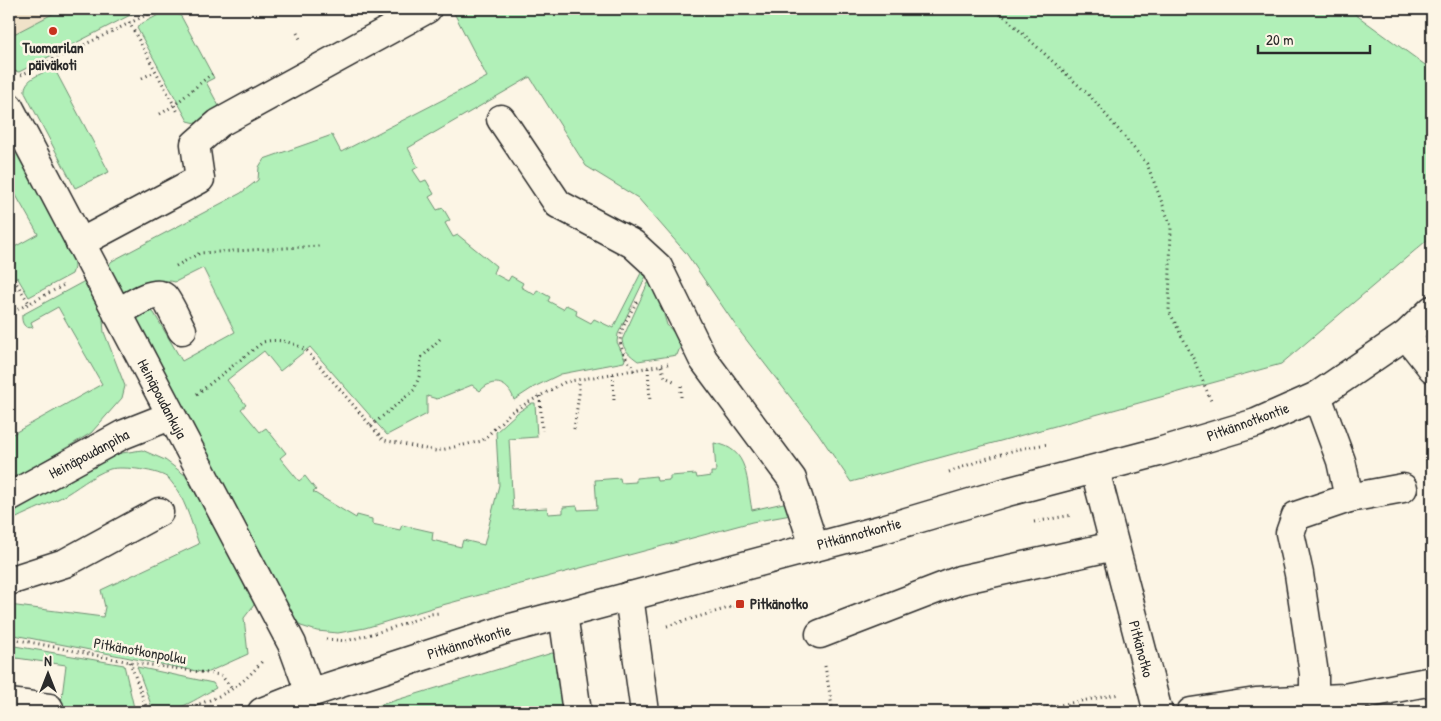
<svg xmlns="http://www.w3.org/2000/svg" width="1441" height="721" font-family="'Patrick Hand',sans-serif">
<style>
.built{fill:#f0e2c9}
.green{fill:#b1f0b8;stroke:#6e8e72}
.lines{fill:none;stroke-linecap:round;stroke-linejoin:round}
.minor-casing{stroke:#2b2b2b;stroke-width:31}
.path{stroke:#2b2b2b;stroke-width:3;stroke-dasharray:1 4;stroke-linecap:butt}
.minor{stroke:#fcf5e5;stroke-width:28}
.poi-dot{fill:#c8321e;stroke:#fcf5e5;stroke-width:2}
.labels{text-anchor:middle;stroke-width:5;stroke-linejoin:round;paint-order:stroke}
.poi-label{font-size:15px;font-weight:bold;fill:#2b2b2b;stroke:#fcf5e5}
.street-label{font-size:15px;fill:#2b2b2b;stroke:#fcf5e5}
</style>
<rect width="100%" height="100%" fill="#fcf5e5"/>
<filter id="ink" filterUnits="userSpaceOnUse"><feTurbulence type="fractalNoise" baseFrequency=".02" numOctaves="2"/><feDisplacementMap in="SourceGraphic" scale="10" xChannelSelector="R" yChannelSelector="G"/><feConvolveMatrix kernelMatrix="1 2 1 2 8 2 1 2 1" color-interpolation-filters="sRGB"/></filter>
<g filter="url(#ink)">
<polygon class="built" points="9,9 142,9 9,54"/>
<g class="green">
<polygon points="62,9 142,9 19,72 9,70 9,35 10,36"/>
<polygon points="170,9 176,10 182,18 214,78 206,82 221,110 196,123 188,121 137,28 139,25"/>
<path d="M452,9H1348L1432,70V236L1281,364L851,482L818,433L738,329L686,253L638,198L586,166L530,77L408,148L418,167L413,170L421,182L426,180L434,194L429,197L437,210L443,208L450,220L445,223L453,237L458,235L496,266L493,273L508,281L511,276L523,283L521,287L535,295L537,290L550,297L548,301L563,309L566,305L577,310L576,315L591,323L594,319L613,328L641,273L646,276L618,334L617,342L625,359L624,362L561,374L534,387L514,400C511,389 502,380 490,384C486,385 482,389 480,391L472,385L437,399L427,396V414L387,435L310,347L280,371L264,351L227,380L246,405L241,409L260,432L266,428L286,453L280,458L299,481L305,476L316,490L313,492L356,518L357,515L372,519V524L400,530L402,525L433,532L432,540L461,547L463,540L484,545L499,485L496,432L517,413L532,403H535L537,437L509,439L513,510L547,508L548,514L563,513V507L577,506L578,510L597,509L595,480L620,478L621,483L636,482V478L656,476L657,481L670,480V476L696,474L697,478L711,476V472H716L714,443C750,448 746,481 752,510L788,502L791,515L752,522L435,607L365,628L338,633L317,631L301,626L295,619L175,408L131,317L149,309L154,313L182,361L235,332L203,268L175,282C157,277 137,289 121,295L106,268L112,261L241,193L258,180L259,167L264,159L332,135L341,152L487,77Z"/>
<path d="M54,68L109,172L75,188L25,93C23,78 42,74 54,68Z"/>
<path d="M9,137L71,250C73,259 76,265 72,274L29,297L17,277L9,281V250L38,234L9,183Z"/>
<path d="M94,276L111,308L103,320L104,332L125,386L122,398L91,433L9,482V436L102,384L58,307L31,322L33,327C25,330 21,323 22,315Z"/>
<path d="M652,282L658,295L667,325L679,338L681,345L677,355L638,361C630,355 623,350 622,340L648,283Z"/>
<path d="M142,450L165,460L185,475L257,601L244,618L248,654L206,673L9,634V605L103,617L105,607L101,590L199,544C191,522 185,497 169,479C160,470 122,466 110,469C92,475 77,489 60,498C44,506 25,513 9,522V506L115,454Z"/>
<polygon points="9,645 124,665 135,712 60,712 66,665 9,657"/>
<polygon points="552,653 561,656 570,698 560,712 357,712"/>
<path d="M137,667L213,683L216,688C201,696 168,719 153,710Z"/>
</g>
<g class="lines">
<g class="minor-casing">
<g id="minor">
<polyline points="9,107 292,644 310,693"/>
<polyline points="501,119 558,204 633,244 658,267 703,359 792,479 814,546"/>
<polyline points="80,243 200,179 195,144 219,123 427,9"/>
<path d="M117,313C127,308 154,288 164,297C169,302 178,323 182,330"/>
<polyline points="1406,335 1432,368"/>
<polyline points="1317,396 1341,461 1349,498"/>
<polyline points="1095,470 1158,712"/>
<polyline points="9,497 122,435 170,416"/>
<polyline points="9,581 65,563 159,512"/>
<polyline points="629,596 645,712"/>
<polyline points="563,614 577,712"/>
<polyline points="820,634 960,580 1114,546"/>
<polyline points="1314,700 1314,674 1299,574 1290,533 1296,516 1349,498 1403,488"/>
<polyline points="9,703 49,708"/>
<polyline points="262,712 310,693 507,629 883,529 1007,492 1159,452 1256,423 1317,396 1406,335 1432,310"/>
<polyline points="1191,712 1256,702 1344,698 1432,681"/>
</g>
</g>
<g class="path">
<polyline points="991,9 1005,17 1091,97 1147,164 1171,226 1169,311 1195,362 1211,401"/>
<polyline points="129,22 179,114"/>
<polyline points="297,33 301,41"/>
<polyline points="21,75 159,9"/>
<polyline points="142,78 155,72"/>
<path d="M160,114C180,103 194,87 212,74"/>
<polyline points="176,266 200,253 319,246"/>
<polyline points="9,284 15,281 29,303"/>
<polyline points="9,314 64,285"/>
<polyline points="661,366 665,377 676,382"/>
<polyline points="648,368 650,401"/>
<path d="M634,371C630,363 625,357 622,349C615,334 630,315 637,301"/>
<polyline points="613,374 614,402"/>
<polyline points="681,386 681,398"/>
<path d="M197,394L263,342C279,338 293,342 307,351L383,440L436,451L482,441L511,412L565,382L668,364"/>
<polyline points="540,396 542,431"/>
<polyline points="371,426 414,390 420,374 421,358 442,337"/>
<polyline points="574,429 579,394 579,380"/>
<path d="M949,472C981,460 1014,448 1049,444"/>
<polyline points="1034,522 1072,515"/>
<polyline points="667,626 742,604"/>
<polyline points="9,638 130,662 221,675 233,690"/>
<polyline points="326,639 346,641 389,629 430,614 440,613"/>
<polyline points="130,662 148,712"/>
<polyline points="825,666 833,712"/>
<path d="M176,712C214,699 237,693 263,660"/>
<polyline points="1022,712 1119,694"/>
</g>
<use href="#minor" class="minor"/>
</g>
</g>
<g class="poi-dot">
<circle cx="53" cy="31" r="5"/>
<rect x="735" y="599" width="10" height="10" rx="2.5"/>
</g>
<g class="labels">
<g class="poi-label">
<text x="53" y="53">Tuomarilan<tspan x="53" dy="17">päiväkoti</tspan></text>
<text x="750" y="609" text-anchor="start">Pitkänotko</text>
</g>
<g class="street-label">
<text transform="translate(162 399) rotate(62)" y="5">Heinäpoudankuja</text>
<text transform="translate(1248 422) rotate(-20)" y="5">Pitkännotkontie</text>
<text transform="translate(89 454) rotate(-28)" y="5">Heinäpoudanpiha</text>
<text transform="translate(859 534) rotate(-15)" y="5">Pitkännotkontie</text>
<text transform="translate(469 642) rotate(-17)" y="5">Pitkännotkontie</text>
<text transform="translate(1141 649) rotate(75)" y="5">Pitkänotko</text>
<text transform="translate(140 651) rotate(10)" y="5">Pitkänotkonpolku</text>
</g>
</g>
<rect width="1441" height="721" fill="none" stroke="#fcf5e5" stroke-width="30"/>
<rect x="15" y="15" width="1411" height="691" fill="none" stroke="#2b2b2b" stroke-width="2" filter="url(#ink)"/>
<g transform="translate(48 674)" stroke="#fcf5e5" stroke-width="4" paint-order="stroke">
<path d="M0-4L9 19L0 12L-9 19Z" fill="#2b2b2b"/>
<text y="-8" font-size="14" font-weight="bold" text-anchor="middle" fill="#2b2b2b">N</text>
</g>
<path d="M1258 45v8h112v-8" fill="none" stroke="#2b2b2b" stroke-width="2.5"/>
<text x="1266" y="45" font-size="15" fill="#2b2b2b" stroke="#fcf5e5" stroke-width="4" paint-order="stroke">20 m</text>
</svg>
